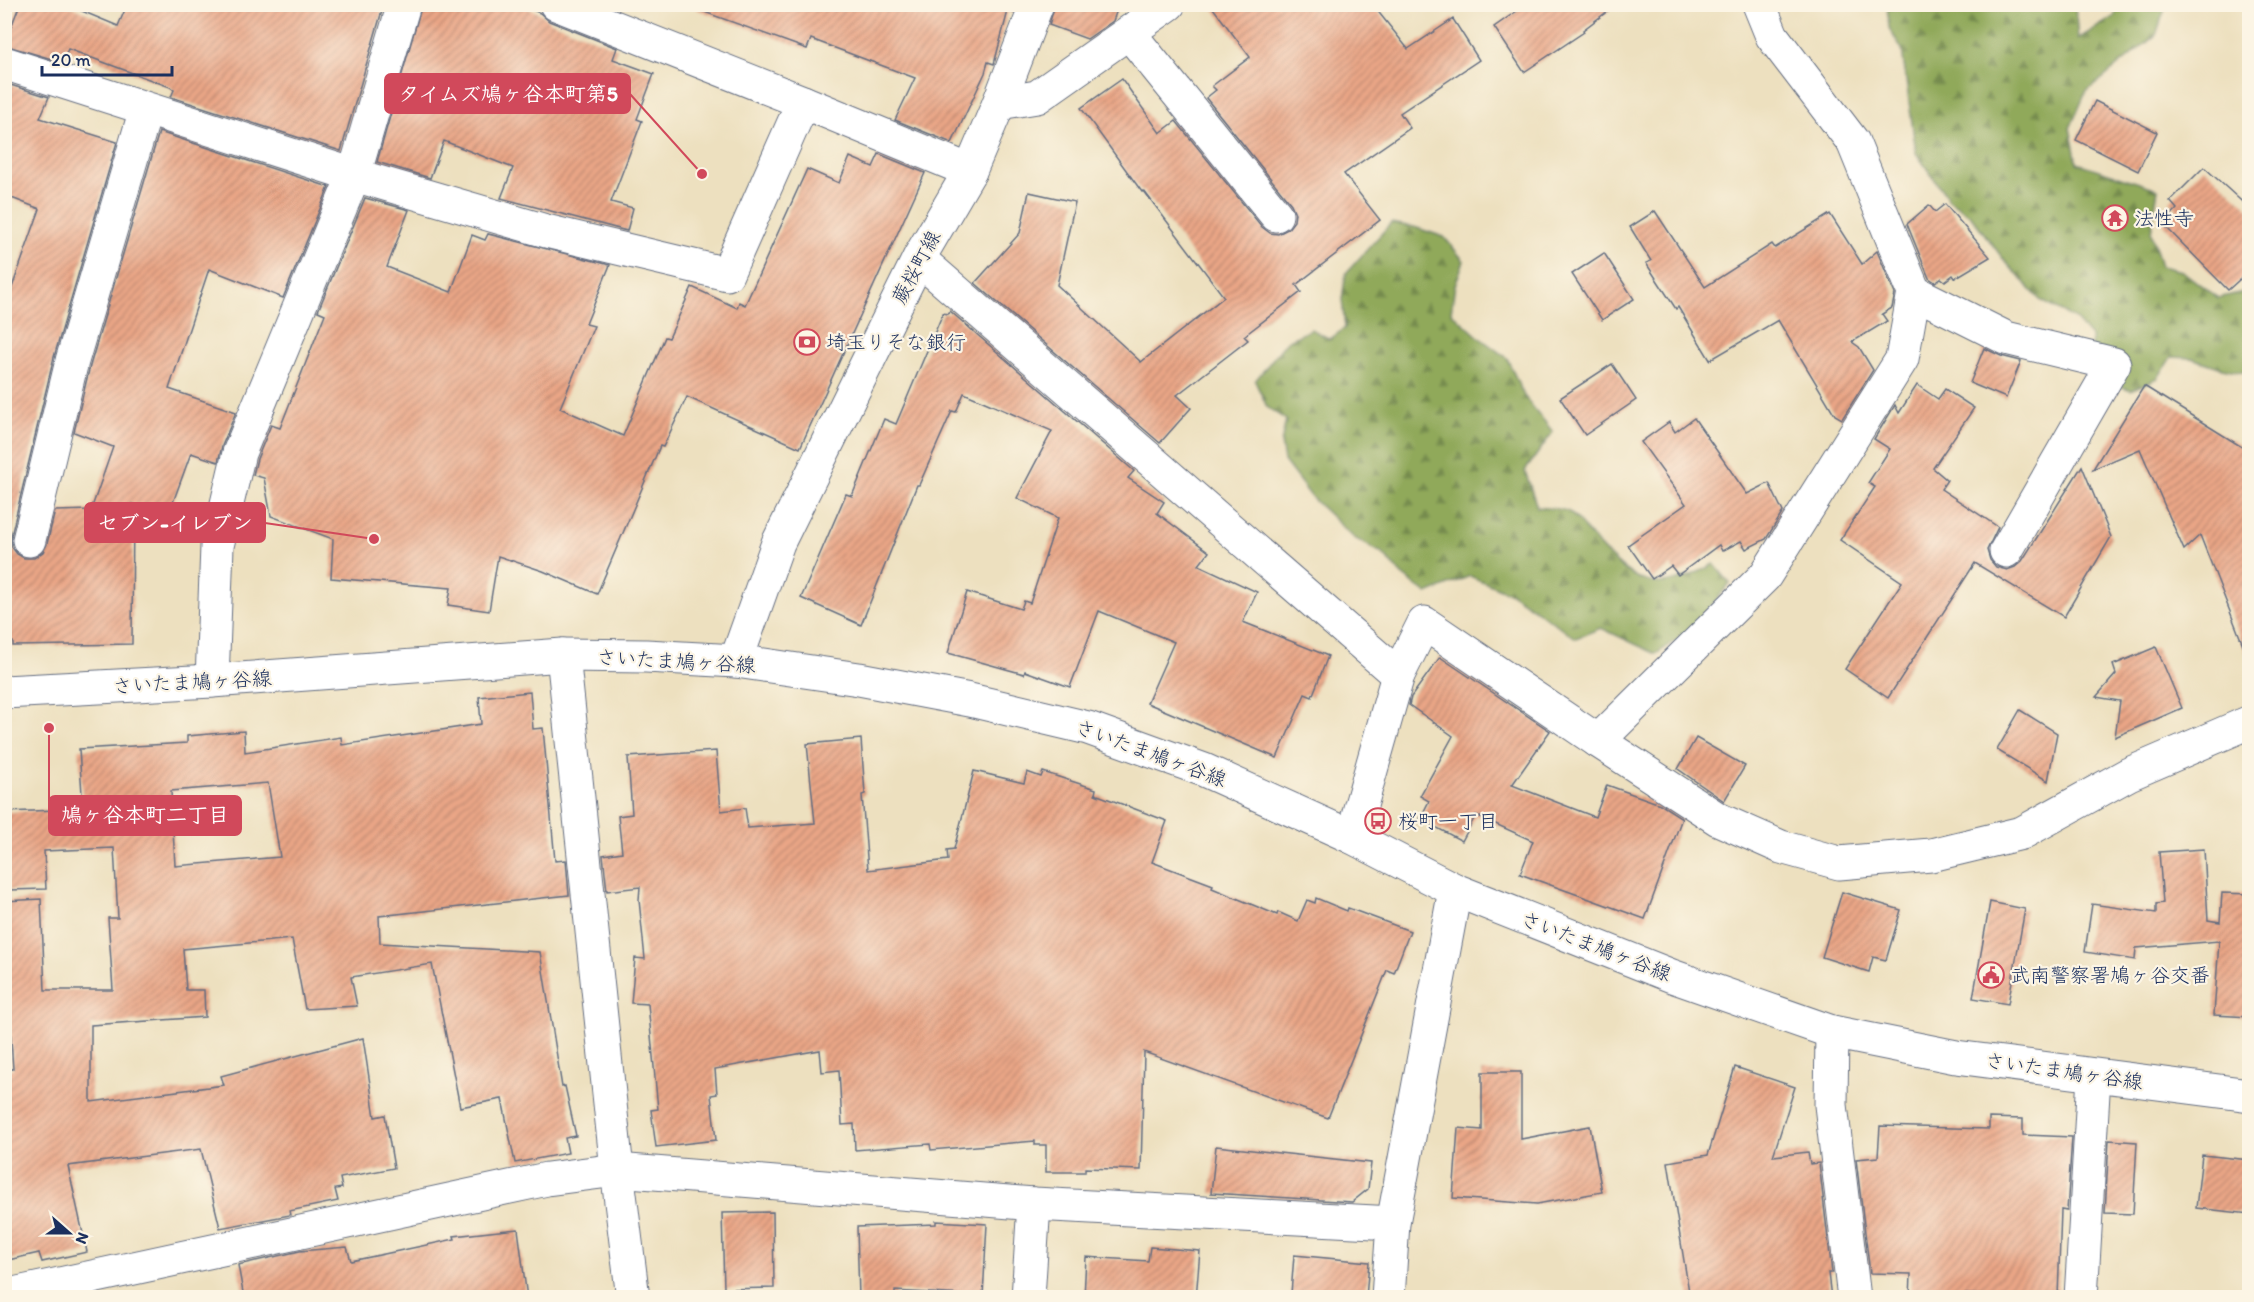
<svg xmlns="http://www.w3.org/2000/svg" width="2254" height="1302" font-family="Itim,'Klee One',sans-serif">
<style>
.forest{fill:url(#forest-firs);stroke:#566c5c;stroke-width:1.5}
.building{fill:url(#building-hatch);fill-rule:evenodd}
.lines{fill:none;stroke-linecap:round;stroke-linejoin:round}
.minor-casing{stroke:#646d80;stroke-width:35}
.major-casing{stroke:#646d80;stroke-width:35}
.minor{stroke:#fff;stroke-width:33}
.major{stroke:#fff;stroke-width:33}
.labels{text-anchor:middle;stroke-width:4.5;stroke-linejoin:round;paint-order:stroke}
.poi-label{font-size:20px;fill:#1b2f5e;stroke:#fcf5e5;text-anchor:start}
.street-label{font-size:20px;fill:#1b2f5e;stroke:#fcf5e5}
.leader{fill:none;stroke:#d1495b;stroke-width:2}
.callout-dot{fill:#d1495b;stroke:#fcf5e5;stroke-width:2}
.callout{fill:#d1495b;stroke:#d1495b;stroke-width:2}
.callout-label{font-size:21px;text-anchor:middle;font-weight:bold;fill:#fff}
</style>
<defs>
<pattern id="forest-firs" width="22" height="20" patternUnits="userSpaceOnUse" patternTransform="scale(1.5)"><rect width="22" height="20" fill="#90a95a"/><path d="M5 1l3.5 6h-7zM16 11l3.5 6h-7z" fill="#758a4e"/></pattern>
<pattern id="building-hatch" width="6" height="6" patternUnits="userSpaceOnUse" patternTransform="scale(1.5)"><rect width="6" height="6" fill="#eaa686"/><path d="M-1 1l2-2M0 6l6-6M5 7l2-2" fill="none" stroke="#bd8871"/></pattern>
</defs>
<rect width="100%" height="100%" fill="#fcf5e5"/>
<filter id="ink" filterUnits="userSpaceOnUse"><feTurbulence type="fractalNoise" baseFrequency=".0167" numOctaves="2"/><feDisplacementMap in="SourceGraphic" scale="12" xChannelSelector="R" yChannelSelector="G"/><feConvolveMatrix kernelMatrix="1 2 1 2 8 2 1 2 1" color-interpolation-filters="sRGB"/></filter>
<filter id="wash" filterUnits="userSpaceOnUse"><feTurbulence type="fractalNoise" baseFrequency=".008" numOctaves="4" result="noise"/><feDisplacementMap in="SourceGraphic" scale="24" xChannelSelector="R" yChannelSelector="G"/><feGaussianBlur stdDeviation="1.35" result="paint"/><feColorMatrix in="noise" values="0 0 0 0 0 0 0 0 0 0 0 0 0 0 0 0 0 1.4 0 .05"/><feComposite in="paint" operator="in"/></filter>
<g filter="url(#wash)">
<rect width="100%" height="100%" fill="#ede0bf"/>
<g class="forest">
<polygon points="1887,5 2075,5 2078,39 2114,17 2118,5 2166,5 2156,35 2086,92 2070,128 2077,163 2158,189 2151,232 2161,266 2182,271 2218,298 2247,291 2249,292 2249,373 2222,368 2192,358 2171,357 2158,378 2131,390 2092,376 2091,337 2075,319 2040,300 2004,260 1971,216 1949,200 1916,153 1902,50 1889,28"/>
<path d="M1391,223L1414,227L1444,237L1464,261L1455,285L1451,312L1480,338L1507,358L1524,396L1553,432L1525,471L1537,507C1546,508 1562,508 1569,512C1578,519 1587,532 1594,540C1637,587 1656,596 1714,564L1730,583L1690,632L1656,654L1601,628L1576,638L1512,594L1470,576L1427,594L1402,575L1382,553L1354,538L1313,499L1284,461L1281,443L1286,420L1267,407L1255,381L1287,341L1311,329L1330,339L1345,328L1342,299L1346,273Z"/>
</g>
<g id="blocks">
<g class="building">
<polygon points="20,4 65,4 118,26 127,5 384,4 341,151 171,97 174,90 170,87 68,49 62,62 4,45"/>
<polygon points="422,4 518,4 540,13 549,21 617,48 613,59 654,74 637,119 642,121 611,202 633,208 627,231 501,198 513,168 444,141 430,178 377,162"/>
<polygon points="696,4 1017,4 1014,13 1008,11 994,64 988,62 985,73 952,143 895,120 915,78 811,39 807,49 696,9"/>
<polygon points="1055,4 1119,4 1113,21 1087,39 1049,25"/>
<polygon points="1210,4 1372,4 1408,49 1453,19 1479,60 1400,113 1410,128 1344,174 1380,220 1296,285 1301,292 1244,336 1248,340 1177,395 1191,408 1160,443 975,283 1020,233 1029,192 1075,202 1057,285 1141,362 1224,297 1144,191 1142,192 1081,108 1122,79 1160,133 1176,121 1262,227 1270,233 1278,234 1288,229 1294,221 1295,213 1291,204 1206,98 1216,90 1212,86 1250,57"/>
<polygon points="1527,4 1617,4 1583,30 1584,32 1524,72 1494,27"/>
<polygon points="4,83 49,97 40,118 117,142 54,357 11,536 11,546 17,554 24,558 34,558 43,552 47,544 55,511 91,510 113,447 74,432 90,366 159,132 329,187 283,298 209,269 169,389 236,412 222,446 218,462 191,453 168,516 133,504 132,644 13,646 13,642 4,641 4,310 40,209 9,197 6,203 4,202"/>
<polygon points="2095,101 2157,132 2138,171 2076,140"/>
<polygon points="879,154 925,173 800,448 687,397 663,447 660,446 597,594 543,571 498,556 489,611 448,605 451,588 331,578 333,539 271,516 264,478 253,475 257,459 271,425 280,428 325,314 318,311 365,198 409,210 387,267 451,292 472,235 485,240 488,234 610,265 586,324 594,326 560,408 623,436 665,337 669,338 692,287 737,308 739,302 745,305 807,169 839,183 850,157 873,167"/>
<polygon points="2204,167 2250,209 2250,270 2228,290 2163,224 2177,209 2170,201"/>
<polygon points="1945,204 1990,257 1955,278 1953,275 1945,281 1941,278 1935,282 1929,278 1907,224 1929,205 1935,212"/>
<polygon points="1655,211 1705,287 1772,244 1775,248 1830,214 1862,264 1877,251 1895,294 1892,308 1882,314 1887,321 1852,342 1859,347 1873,370 1842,419 1835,415 1778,320 1710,360 1678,307 1676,309 1646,263 1651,261 1630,227"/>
<polygon points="1604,253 1634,299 1602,320 1572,274"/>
<polygon points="950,311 1134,471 1128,478 1164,502 1157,513 1209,552 1199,565 1257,592 1243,622 1328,656 1312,697 1305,694 1277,758 1147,703 1174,642 1099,611 1070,687 1025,671 1024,674 948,653 967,592 1021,609 1024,601 1030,603 1058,518 1017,498 1052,431 964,393 956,412 952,411 919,485 917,485 861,625 801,598 846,494 852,496 884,419 896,424 943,313 948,314"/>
<polygon points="1984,348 2001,356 2021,361 2006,398 1970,383"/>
<polygon points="1612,364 1636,400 1585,435 1560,398"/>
<polygon points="1917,385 1938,399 1945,389 1974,408 1933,468 1947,480 1941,489 1998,527 1987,550 1990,560 1996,567 2007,570 2015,567 2022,561 2082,466 2111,537 2064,617 1975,563 1888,698 1845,669 1902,582 1840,540 1875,487 1868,483 1890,449 1874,439 1895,405 1899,413"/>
<polygon points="2144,386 2250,452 2250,655 2247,655 2200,535 2184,550 2140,449 2093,469"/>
<polygon points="1694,418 1747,494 1769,483 1783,512 1766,539 1746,549 1741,541 1722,551 1719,545 1678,575 1671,566 1652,579 1628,545 1686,504 1641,442 1669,422 1675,432"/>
<polygon points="2156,647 2182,708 2115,737 2120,701 2096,697 2116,674 2113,665"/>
<polygon points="1440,657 1550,731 1512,785 1595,817 1607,785 1660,804 1682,818 1645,919 1520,874 1533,841 1476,815 1462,841 1420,819 1429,801 1420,796 1453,736 1409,705 1411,697"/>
<path d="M530,692L533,729L543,728L555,861L566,860L569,895L379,916L380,943L540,952L562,1087L565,1086L576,1136L565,1138L568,1153L515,1163L502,1099L460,1107L432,964L351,977L357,1006L305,1009L292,939L183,949L186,990H204L205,1017L91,1025V1102L224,1085L221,1076L363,1038L375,1117L385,1115L394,1168L340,1178L342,1188L335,1189L338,1201L289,1211L290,1215L220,1228L201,1149L68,1166L87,1252L42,1262L39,1253L4,1261V1070L13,1069L7,980H4V901L41,899L45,990H113L108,918H118L114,848L44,851L46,889L9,890L6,812L83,809L79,749L187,743V736L244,731L245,752L341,737L342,745L481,724L479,697ZM268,783L280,857L175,866L171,791Z"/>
<polygon points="2020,710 2057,733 2048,781 1997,750"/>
<polygon points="1696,738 1745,766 1724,801 1678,769"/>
<polygon points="861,739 865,794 862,795 868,870 948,860 947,850 954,849 974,771 1024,783 1027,772 1041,777 1043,772 1096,789 1095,794 1167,821 1152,862 1213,885 1212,888 1277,915 1278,912 1298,921 1307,900 1315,903 1316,898 1347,911 1348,908 1410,931 1394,973 1387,970 1328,1118 1144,1052 1141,1170 1085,1168 1085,1172 1046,1172 1046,1145 1035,1145 1035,1141 931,1150 930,1144 855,1150 854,1124 842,1125 839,1070 822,1072 820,1050 715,1069 717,1094 711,1095 716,1140 656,1147 651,1110 658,1109 648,1004 631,1003 635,958 645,959 639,900 640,887 607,891 603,855 622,852 618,816 632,814 628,757 716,751 721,811 745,808 748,828 815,823 807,744"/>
<polygon points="2204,849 2208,920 2220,922 2222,893 2250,894 2250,1017 2214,1015 2219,941 2136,948 2135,960 2085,952 2092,904 2156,913 2156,904 2163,903 2159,852"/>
<polygon points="1842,892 1901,910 1886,960 1873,957 1869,972 1822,957"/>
<polygon points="1990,902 2025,909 2008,1004 1973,998"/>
<polygon points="1735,1067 1795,1087 1773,1156 1808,1152 1810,1164 1819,1163 1832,1273 1828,1273 1831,1298 1690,1298 1668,1162 1708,1155"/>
<polygon points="1482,1072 1521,1072 1521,1139 1590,1126 1602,1192 1537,1204 1453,1198 1458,1128 1482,1130"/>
<polygon points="1989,1118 2023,1119 2023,1135 2072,1137 2067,1211 2061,1210 2058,1297 1961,1294 1961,1298 1910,1298 1911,1274 1870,1273 1856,1159 1878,1157 1880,1126 1989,1129"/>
<polygon points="2109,1140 2137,1142 2133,1214 2105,1213"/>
<polygon points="1216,1146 1371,1163 1368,1189 1352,1202 1211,1193"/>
<polygon points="2202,1155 2250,1160 2250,1214 2196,1208"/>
<polygon points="773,1212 774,1288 724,1289 722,1213"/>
<polygon points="936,1221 987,1224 983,1296 895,1291 895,1298 859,1298 857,1227 936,1224"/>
<polygon points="518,1229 527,1298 244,1298 238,1265 300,1251 347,1247 351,1261 455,1239 454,1236"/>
<polygon points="1150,1247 1200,1251 1196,1298 1084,1298 1086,1257 1148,1261"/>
<polygon points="1294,1255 1369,1262 1366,1298 1297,1298 1297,1294 1291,1294"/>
</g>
</g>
</g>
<g filter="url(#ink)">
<use href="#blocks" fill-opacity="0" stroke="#646d80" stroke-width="1.5"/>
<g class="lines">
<g class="minor-casing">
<g id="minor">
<polyline points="556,4 803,102 970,171"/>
<polyline points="1759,4 1772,36 1853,142 1914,292 1902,359 1765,576 1598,741 1718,819 1781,847 1839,863 1931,855 2022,833 2129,774 2250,722"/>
<polyline points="1129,33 1276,215"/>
<polyline points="4,63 354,175 546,231 727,274 803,102"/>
<polyline points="999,103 1037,97 1169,4"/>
<polyline points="919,259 1398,675"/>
<polyline points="1914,292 2006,338 2114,364 2006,551"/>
<polyline points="29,540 72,361 146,109"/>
<polyline points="563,655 617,1170 633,1298"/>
<polyline points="212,681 217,546 239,453 354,175 404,4"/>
<polyline points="1352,837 1398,675 1424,623 1598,741"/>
<polyline points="1832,1032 1831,1105 1854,1298"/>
<polyline points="4,1296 547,1179 617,1170 1034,1204 1393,1223"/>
<polyline points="1028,1298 1034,1204"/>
<polyline points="1388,1298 1393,1223 1455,890"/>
<polyline points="2081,1298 2094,1076"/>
</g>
</g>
<g class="major-casing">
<g id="major">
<polyline points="736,661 778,543 920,256 970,171 999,103 1037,4"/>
<polyline points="4,692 212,681 563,655 646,656 736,661 859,679 970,700 1088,728 1204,770 1352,837 1455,890 1672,976 1832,1032 1956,1057 2250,1095"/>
</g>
</g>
<use href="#minor" class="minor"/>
<use href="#major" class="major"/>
</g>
</g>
<defs>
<g id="temple-ring" transform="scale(1.35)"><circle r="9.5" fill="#fcf5e5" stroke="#d1495b" stroke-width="1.5"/><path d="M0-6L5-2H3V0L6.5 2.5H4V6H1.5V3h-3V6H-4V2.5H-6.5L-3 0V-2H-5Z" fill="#d1495b"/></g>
<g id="bank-ring" transform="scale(1.35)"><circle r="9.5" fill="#fcf5e5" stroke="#d1495b" stroke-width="1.5"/><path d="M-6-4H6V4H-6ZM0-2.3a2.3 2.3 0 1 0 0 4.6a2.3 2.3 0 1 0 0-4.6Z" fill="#d1495b"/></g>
<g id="bus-ring" transform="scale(1.35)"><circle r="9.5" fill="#fcf5e5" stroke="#d1495b" stroke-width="1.5"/><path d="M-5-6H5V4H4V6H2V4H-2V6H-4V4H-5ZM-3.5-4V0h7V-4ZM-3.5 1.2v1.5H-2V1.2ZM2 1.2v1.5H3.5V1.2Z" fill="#d1495b"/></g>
<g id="civic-ring" transform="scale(1.35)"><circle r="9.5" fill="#fcf5e5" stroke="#d1495b" stroke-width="1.5"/><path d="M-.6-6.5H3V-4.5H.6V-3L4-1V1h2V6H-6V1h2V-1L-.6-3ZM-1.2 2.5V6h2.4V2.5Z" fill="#d1495b"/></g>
</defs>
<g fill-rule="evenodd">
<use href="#temple-ring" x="2115" y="218"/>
<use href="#bank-ring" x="807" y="342"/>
<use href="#bus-ring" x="1378" y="821"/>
<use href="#civic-ring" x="1991" y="975"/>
</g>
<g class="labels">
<g class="poi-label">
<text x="2134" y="225">法性寺</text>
<text x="826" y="349">埼玉りそな銀行</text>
<text x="1398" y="828">桜町一丁目</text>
<text x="2010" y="982">武南警察署鳩ヶ谷交番</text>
</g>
<g class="street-label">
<text transform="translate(916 267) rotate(-62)" y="7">蕨桜町線</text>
<text transform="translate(676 661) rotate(3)" y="7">さいたま鳩ヶ谷線</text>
<text transform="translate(192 682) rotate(-3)" y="7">さいたま鳩ヶ谷線</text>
<text transform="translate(1151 753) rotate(20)" y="7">さいたま鳩ヶ谷線</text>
<text transform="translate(1596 946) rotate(21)" y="7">さいたま鳩ヶ谷線</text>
<text transform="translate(2064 1071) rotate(8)" y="7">さいたま鳩ヶ谷線</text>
</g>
</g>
<path class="leader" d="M702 174L630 94M374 539L265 523M49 728L49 815"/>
<g class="callout-dot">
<circle cx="702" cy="174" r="6"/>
<circle cx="374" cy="539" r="6"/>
<circle cx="49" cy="728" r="6"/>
</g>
<g class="callout">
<rect x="385" y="74" width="245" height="39" rx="6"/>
<rect x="85" y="503" width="180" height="39" rx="6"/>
<rect x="49" y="796" width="192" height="39" rx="6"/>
</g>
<g class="callout-label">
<text x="508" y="101">タイムズ鳩ヶ谷本町第5</text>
<text x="175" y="530">セブン-イレブン</text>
<text x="145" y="822">鳩ヶ谷本町二丁目</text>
</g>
<rect width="2254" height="1302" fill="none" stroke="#fcf5e5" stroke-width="24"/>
<g transform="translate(69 1233) rotate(111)" stroke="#fcf5e5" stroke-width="4.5" paint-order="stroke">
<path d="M0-4.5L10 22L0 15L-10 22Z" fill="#1b2f5e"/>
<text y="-9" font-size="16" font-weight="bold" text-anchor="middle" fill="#1b2f5e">N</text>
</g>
<path d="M42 66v9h130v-9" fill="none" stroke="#1b2f5e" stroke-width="3"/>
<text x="51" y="66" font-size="18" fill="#1b2f5e" stroke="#fcf5e5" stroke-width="4.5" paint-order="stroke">20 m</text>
</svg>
